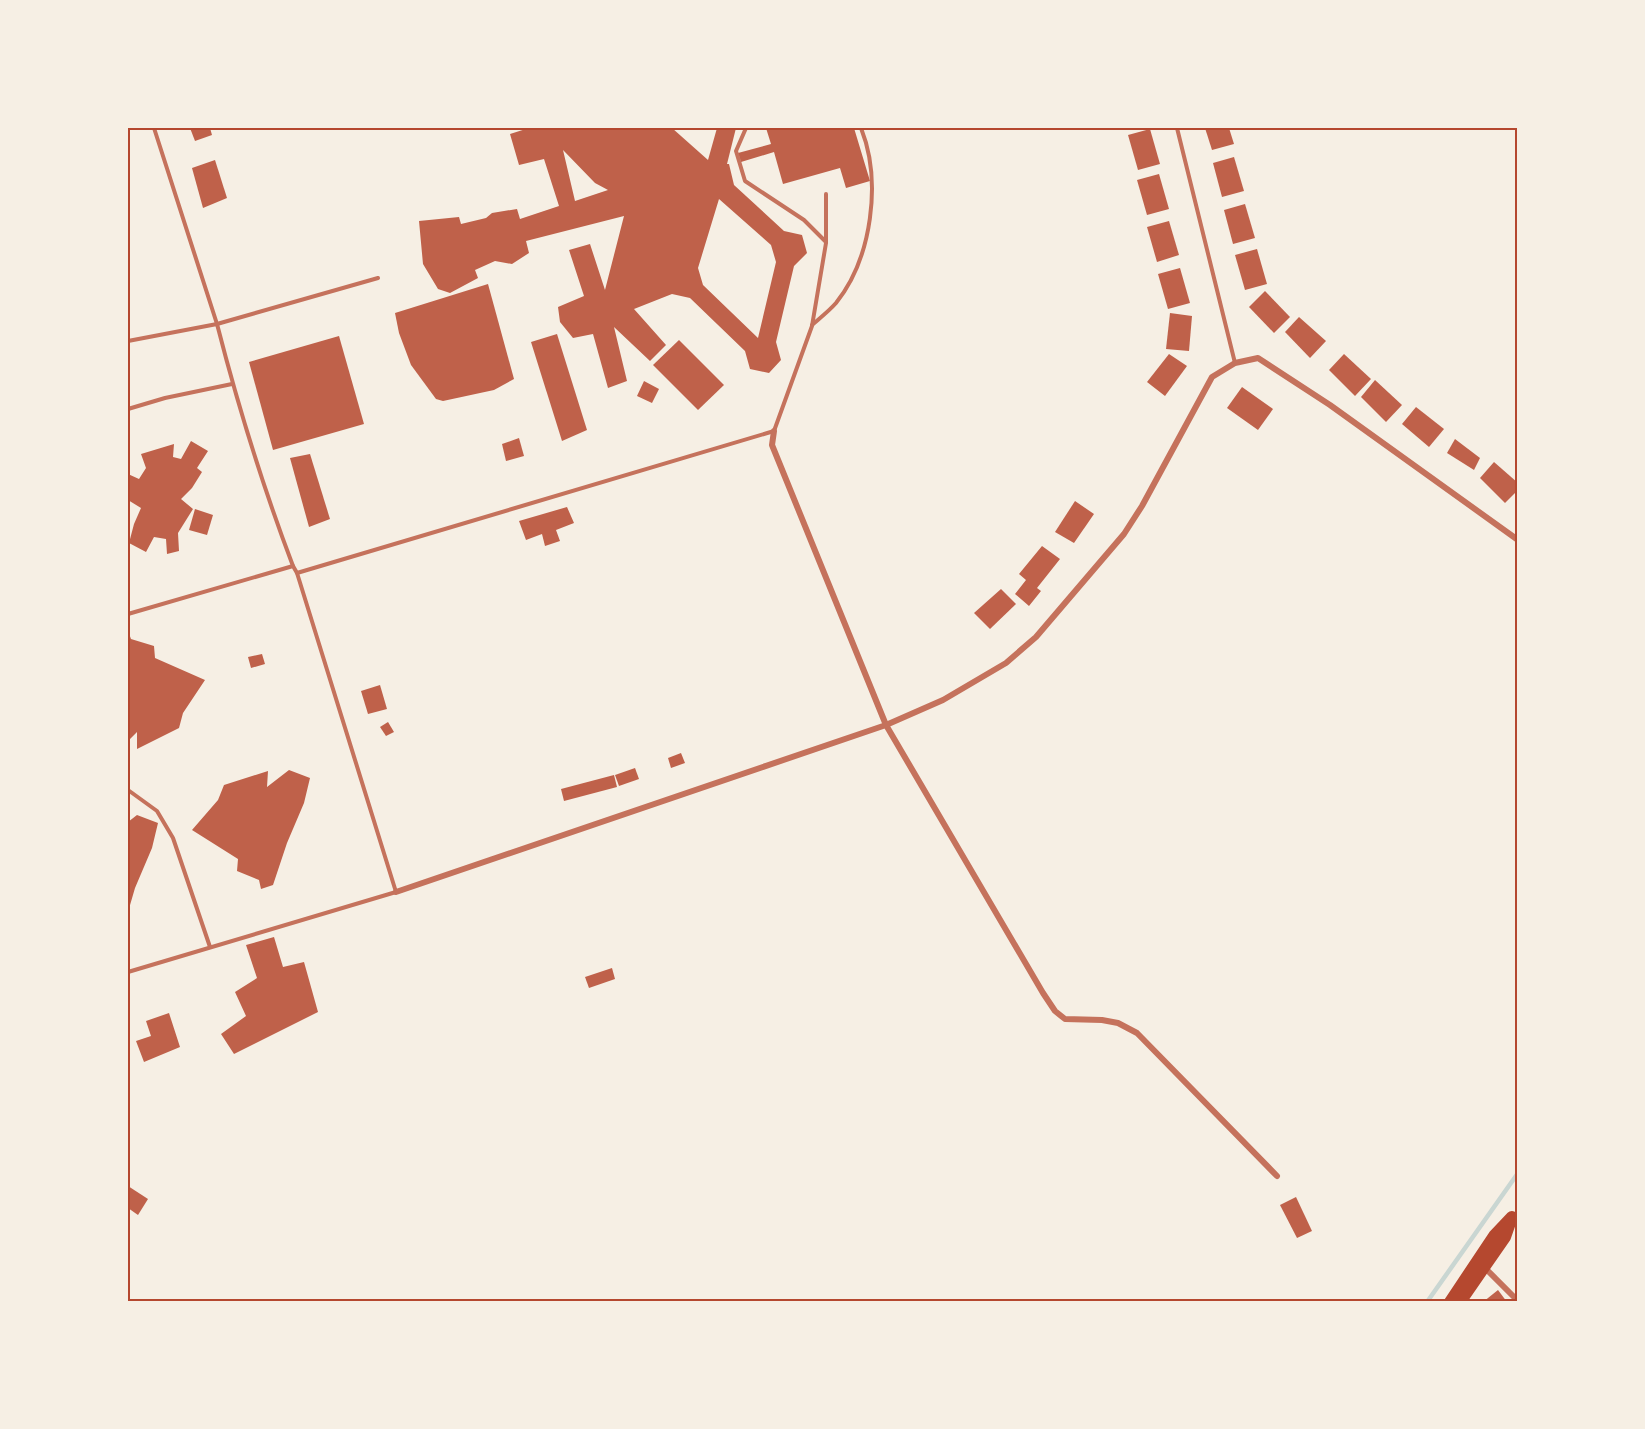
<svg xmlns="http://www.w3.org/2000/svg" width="1645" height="1429" font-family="'PT Sans Narrow',sans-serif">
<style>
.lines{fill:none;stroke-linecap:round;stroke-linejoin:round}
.stream{stroke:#c9d6d2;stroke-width:4.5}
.building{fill:#bf614a;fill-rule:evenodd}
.service{stroke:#c5725c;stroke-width:4}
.minor{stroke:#c5725c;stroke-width:6}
.primary{stroke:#b5482f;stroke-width:12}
.neatline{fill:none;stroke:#b5482f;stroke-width:2}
</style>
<rect width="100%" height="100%" fill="#f6efe4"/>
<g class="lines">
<polyline class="stream" points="1427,1302 1518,1173"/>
</g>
<g class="building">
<polygon points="190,128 210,128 212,135 195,141"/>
<path d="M529,128H672L708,160L717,128H736L727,164H729L734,185L784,231L802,235L807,253L794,266L776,342L781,360L769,373L750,369L745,351L690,298L672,294L634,309L666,345L650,361L614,327L627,381L608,388L593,334L573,338L560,322L558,307L584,296L569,250L590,244L605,290L624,216L526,241L529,253L512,264L495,261L475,270L478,278L450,293L438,289L423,264L419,221L459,217L461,224L486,218L492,213L517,209L520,219L559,206L544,159L519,165L510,134ZM563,150L595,183L608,190L575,201ZM719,199L771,245L776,262L758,338L703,285L698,268Z"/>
<polygon points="766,128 854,128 870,181 846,188 840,168 783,184 774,152 741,162 738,153 771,144"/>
<polygon points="1205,128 1229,128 1234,144 1212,150"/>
<polygon points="1150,129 1160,164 1138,170 1128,135"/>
<polygon points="1234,157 1244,191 1222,197 1213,163"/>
<polygon points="215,160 227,198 203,208 192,168"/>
<polygon points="1159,174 1169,209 1147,215 1137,180"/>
<polygon points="1245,204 1255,238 1233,244 1224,210"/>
<polygon points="1169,221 1179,255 1157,262 1147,227"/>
<polygon points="1257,249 1267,284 1245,290 1235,255"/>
<polygon points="1180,268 1190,303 1168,309 1158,274"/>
<polygon points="488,284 514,379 494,390 443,401 436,399 411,365 399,333 395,313"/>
<polygon points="1265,291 1290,317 1274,333 1249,307"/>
<polygon points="1170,313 1192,316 1189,351 1166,349"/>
<polygon points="1299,317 1326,341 1310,358 1285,332"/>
<polygon points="557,334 587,430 562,441 531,342"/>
<polygon points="339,336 364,424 273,450 249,362"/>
<polygon points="679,340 724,385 698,410 653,365"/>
<polygon points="1169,354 1187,366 1165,396 1147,382"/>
<polygon points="1344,354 1371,379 1355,396 1329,370"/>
<polygon points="1375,380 1402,405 1386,422 1361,397"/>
<polygon points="644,381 659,389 652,403 637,396"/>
<polygon points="1242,387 1273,409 1258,430 1227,408"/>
<polygon points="1416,407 1444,429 1429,447 1402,424"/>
<polygon points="519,438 524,456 506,461 502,444"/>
<polygon points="1455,439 1480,458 1474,470 1447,453"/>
<polygon points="191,441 208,451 197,468 202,472 192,488 181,499 193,509 178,533 179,551 167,554 166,539 154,537 146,552 129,543 134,524 141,508 128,500 128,474 139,479 146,468 141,454 174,444 173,457 181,459"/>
<polygon points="310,454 330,519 309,527 290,458"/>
<polygon points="1494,462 1518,483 1518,490 1505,503 1480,478"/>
<polygon points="1075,501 1094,514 1074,543 1055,532"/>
<polygon points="567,507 574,523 556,530 560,541 545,546 542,534 526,540 519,521"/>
<polygon points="195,509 213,515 207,535 189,530"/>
<polygon points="1042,546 1060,559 1037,588 1041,591 1029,606 1015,594 1026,580 1019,574"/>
<polygon points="1001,589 1016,604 990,629 974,613"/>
<polygon points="128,631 131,639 154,646 155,658 205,680 183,713 179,728 137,749 137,732 128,741"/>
<polygon points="262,654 265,664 251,668 248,657"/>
<polygon points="380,685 387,709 368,714 361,691"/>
<polygon points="388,722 394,732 386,736 380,727"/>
<polygon points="681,753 685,763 671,768 668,758"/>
<polygon points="635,768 639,779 619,786 615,775"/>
<polygon points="289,770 310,778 304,803 287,843 273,885 261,889 259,880 237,871 238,859 192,830 218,800 224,785 268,771 267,787"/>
<polygon points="614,775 617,787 564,801 561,789"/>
<polygon points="137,815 158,823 152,848 135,888 128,912 128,822"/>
<polygon points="274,937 283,967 304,962 318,1012 234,1054 221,1034 246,1016 235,992 257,978 246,945"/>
<polygon points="612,968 615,979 589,988 585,977"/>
<polygon points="169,1013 180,1047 144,1062 136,1041 151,1036 146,1021"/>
<polygon points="128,1186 148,1199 138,1215 128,1208"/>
<polygon points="1296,1197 1312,1231 1297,1238 1280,1205"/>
<polygon points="1498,1290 1507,1302 1483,1302"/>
</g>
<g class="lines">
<g class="service">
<polyline points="154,128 217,324 378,278"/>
<polyline points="746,128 736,151 745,181 804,220 826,242"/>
<polyline points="1177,128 1235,363"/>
<path d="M812,325C820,318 829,311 836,303C872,258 882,181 861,128"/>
<path d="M128,341L217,324C238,406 263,487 293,566"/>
<polyline points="128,409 165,398 232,384"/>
<polyline points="297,573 774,431 812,326 826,243 826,194"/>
<polyline points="128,614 293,566 297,573 396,892 128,972"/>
<polyline points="128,790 157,811 173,838 210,947"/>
</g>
<g class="minor">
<polyline points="774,431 772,445 886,725 1043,993 1055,1011 1065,1019 1102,1020 1118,1023 1137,1033 1277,1176"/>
<polyline points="396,892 886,725 943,700 1006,663 1036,637 1124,534 1142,506 1212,377 1235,363 1258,358 1330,405 1518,540"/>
<polyline points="1485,1268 1518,1301"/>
</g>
<polyline class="primary" points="1450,1302 1494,1236 1512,1217 1505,1237 1460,1302"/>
</g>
<rect width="1645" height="1429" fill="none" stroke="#f6efe4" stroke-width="258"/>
<rect x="129" y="129" width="1387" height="1171" class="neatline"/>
</svg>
